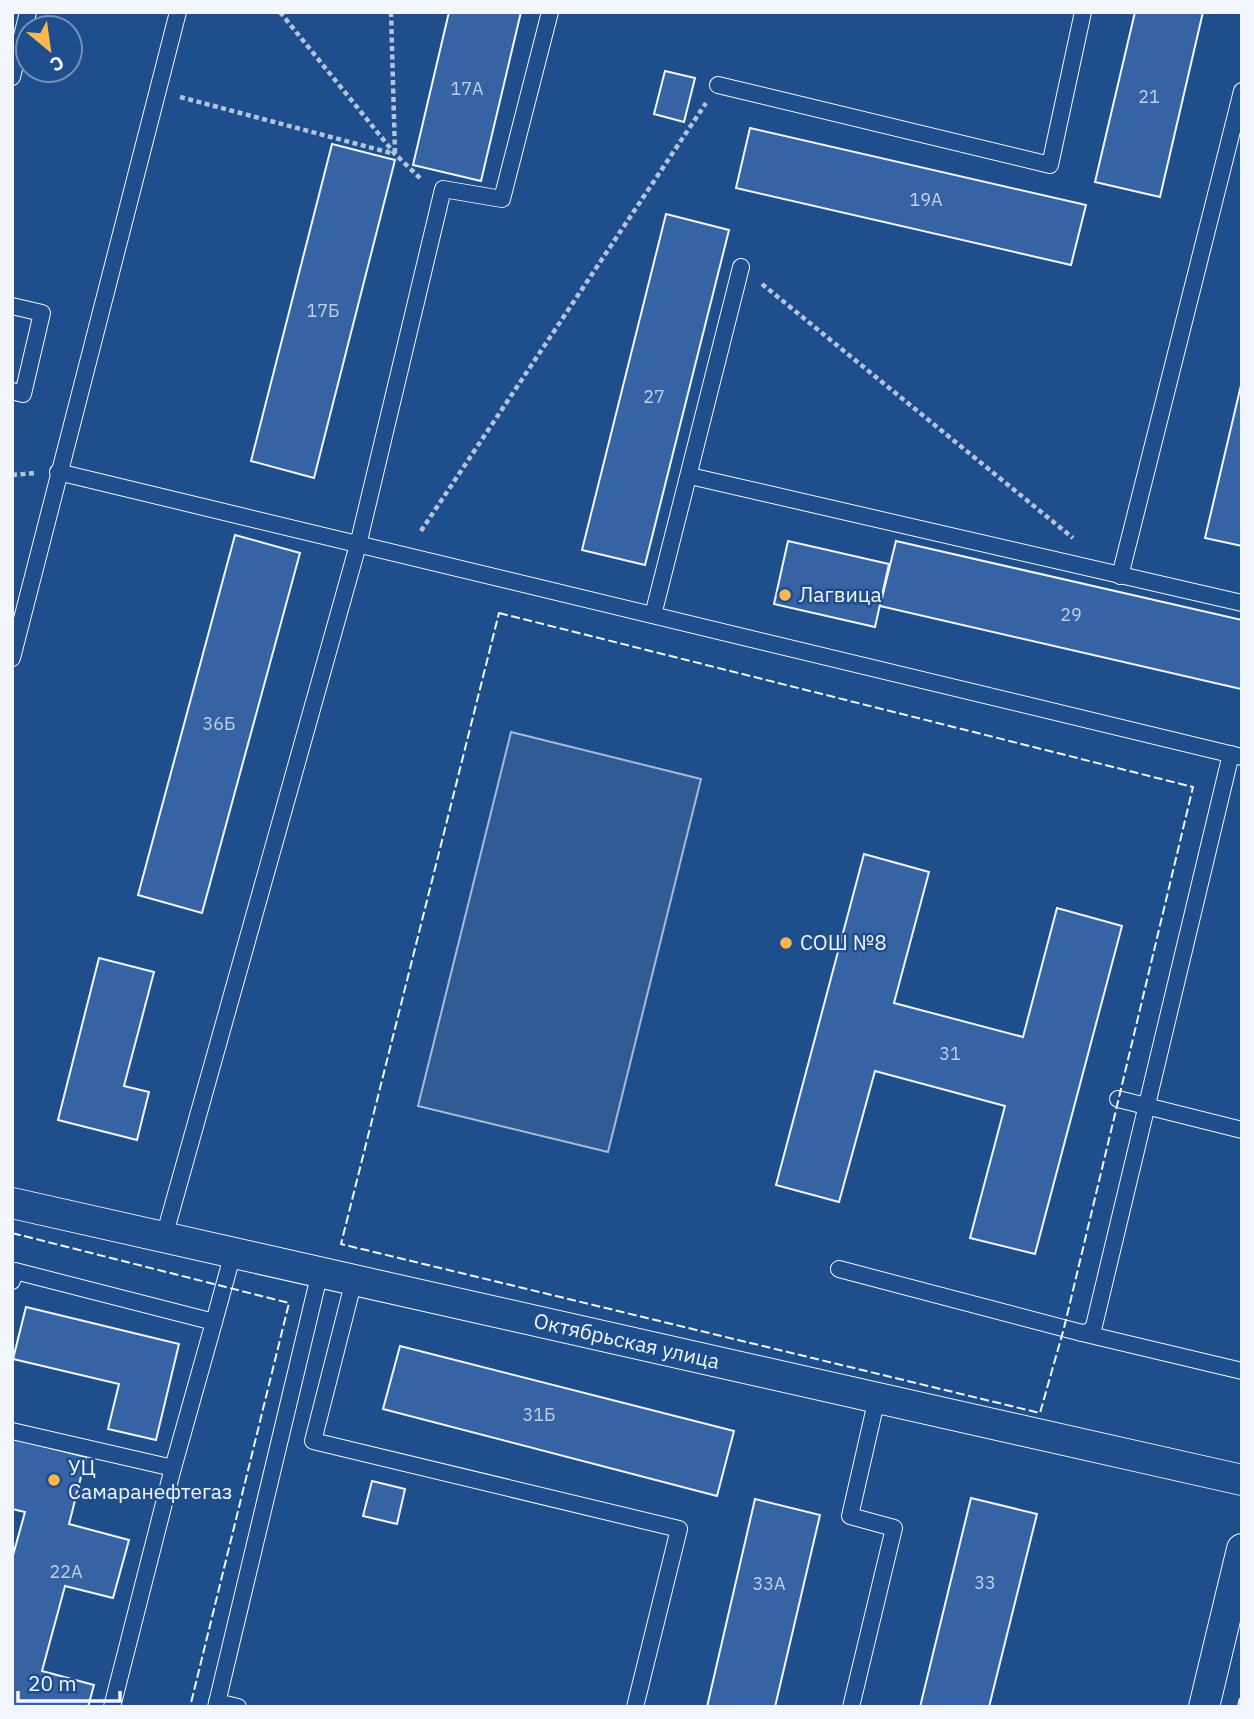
<svg xmlns="http://www.w3.org/2000/svg" width="1254" height="1719" font-family="'IBM Plex Sans',sans-serif">
<style>
.built{fill:#305b95;stroke:#a8bbd7;stroke-width:2}
.building{fill:#3563a3;stroke:#f2f6ff;stroke-width:2}
.lines{fill:none;stroke-linecap:round;stroke-linejoin:round}
.lane-casing{stroke:#f2f6ff;stroke-width:18}
.street-casing{stroke:#f2f6ff;stroke-width:32}
.path{stroke:#b3c4dc;stroke-width:4.5;stroke-dasharray:5 3.5;stroke-linecap:butt}
.lane{stroke:#1f4e8c;stroke-width:16}
.street{stroke:#1f4e8c;stroke-width:30}
.fence{stroke:#f2f6ff;stroke-width:2;stroke-dasharray:9 3.5;stroke-linecap:butt}
.poi-dot{fill:#ffb74d;stroke:#1f4e8c;stroke-width:2.5}
.labels{text-anchor:middle;stroke-width:5;stroke-linejoin:round;paint-order:stroke}
.number-label{font-size:18px;fill:#c3d1e8}
.poi-label{font-size:21px;fill:#f2f6ff;stroke:#1f4e8c;text-anchor:start}
.street-label{font-size:21px;fill:#f2f6ff;stroke:#1f4e8c}
</style>
<rect width="100%" height="100%" fill="#1f4e8c"/>
<polygon class="built" points="511,732 701,779 608,1152 418,1106"/>
<g class="building">
<polygon points="449,12 521,12 481,181 413,165"/>
<polygon points="1135,12 1203,12 1160,197 1095,182"/>
<polygon points="665,71 695,78 684,122 654,114"/>
<polygon points="750,128 1086,205 1071,265 736,188"/>
<polygon points="332,144 395,160 314,478 251,461"/>
<polygon points="666,214 729,230 645,565 582,550"/>
<polygon points="1242,381 1242,546 1205,538"/>
<polygon points="235,535 300,553 202,913 138,895"/>
<polygon points="788,541 889,564 875,627 774,604"/>
<polygon points="896,541 1242,620 1241,689 880,606"/>
<polygon points="864,854 929,872 894,1003 1023,1037 1057,908 1122,926 1035,1254 970,1238 1005,1106 875,1071 839,1202 776,1185"/>
<polygon points="99,958 154,972 124,1086 149,1092 137,1140 58,1120"/>
<polygon points="26,1307 179,1344 156,1440 108,1429 119,1384 13,1359"/>
<polygon points="400,1346 734,1431 717,1496 383,1409"/>
<polygon points="12,1438 86,1457 69,1524 129,1540 113,1598 65,1586 42,1671 94,1685 88,1707 12,1707 12,1559 25,1512 12,1509"/>
<polygon points="372,1481 405,1489 397,1524 363,1516"/>
<polygon points="971,1498 1037,1514 989,1707 920,1707"/>
<polygon points="755,1499 820,1515 775,1707 707,1707"/>
</g>
<g class="lines">
<g class="lane-casing">
<g id="lane">
<polyline points="12,77 28,12"/>
<polyline points="718,85 1050,165 1083,12"/>
<polyline points="12,306 42,313 23,394 12,391"/>
<polyline points="58,472 1242,757"/>
<polyline points="690,476 1242,603"/>
<polyline points="1120,576 1242,91"/>
<polyline points="653,615 741,267"/>
<polyline points="12,658 178,12"/>
<polyline points="1118,1099 1242,1130"/>
<polyline points="164,1237 358,545 443,189 502,199 550,12"/>
<polyline points="839,1269 1082,1333 1089,1332 1094,1326 1231,754"/>
<polyline points="354,1280 313,1441 679,1529 635,1707"/>
<polyline points="12,1281 15,1271 214,1322 173,1468 112,1707"/>
<polyline points="214,1322 233,1253"/>
<polyline points="1082,1333 1242,1371"/>
<polyline points="12,1431 173,1468"/>
<polyline points="217,1702 238,1707"/>
<polyline points="216,1707 320,1272"/>
<polyline points="851,1707 894,1528 850,1516 877,1398"/>
</g>
</g>
<g class="street-casing">
<g id="street">
<path id="s1" d="M12,1203L1242,1480"/>
<polyline points="1204,1707 1242,1549"/>
</g>
</g>
<g class="path">
<polyline points="280,12 395,154 422,180"/>
<polyline points="391,12 395,153"/>
<polyline points="180,97 395,154"/>
<polyline points="762,284 1073,538"/>
<polyline points="12,475 36,473"/>
<polyline points="421,531 706,103"/>
</g>
<use href="#lane" class="lane"/>
<use href="#street" class="street"/>
<g class="fence">
<polygon points="499,613 1193,787 1064,1328 1040,1413 341,1244"/>
<polyline points="12,1233 289,1303 190,1707"/>
<polyline points="1238,1707 1242,1689"/>
</g>
</g>
<g class="poi-dot">
<circle cx="785" cy="595" r="7"/>
<circle cx="786" cy="943" r="7"/>
<circle cx="54" cy="1480" r="7"/>
</g>
<g class="labels">
<g class="number-label">
<text x="467" y="95">17А</text>
<text x="1149" y="103">21</text>
<text x="926" y="206">19А</text>
<text x="323" y="317">17Б</text>
<text x="654" y="403">27</text>
<text x="1071" y="621">29</text>
<text x="219" y="730">36Б</text>
<text x="950" y="1060">31</text>
<text x="539" y="1421">31Б</text>
<text x="66" y="1578">22А</text>
<text x="985" y="1589">33</text>
<text x="769" y="1590">33А</text>
</g>
<g class="poi-label">
<text x="799" y="602">Лагвица</text>
<text x="800" y="950">СОШ №8</text>
<text x="68" y="1475">УЦ<tspan x="68" dy="24">Самаранефтегаз</tspan></text>
</g>
<g class="street-label">
<text dy="7" stroke="none"><textPath href="#s1" startOffset="630">Октябрьская улица</textPath></text>
</g>
</g>
<rect width="1254" height="1719" fill="none" stroke="#f2f6ff" stroke-width="28"/>
<g transform="translate(49 49) rotate(151)"><circle r="33" fill="#1f4e8c" stroke="#7391ba" stroke-width="2"/>
<path d="M0-5L12 26L0 18L-12 26Z" fill="#ffb74d"/>
<text y="-10" font-size="19" font-weight="bold" text-anchor="middle" fill="#f2f6ff">С</text>
</g>
<path d="M18 1691v10h102v-10" fill="none" stroke="#f2f6ff" stroke-width="3.5"/>
<text x="28" y="1691" font-size="21" fill="#f2f6ff" stroke="#1f4e8c" stroke-width="5" paint-order="stroke">20 m</text>
</svg>
